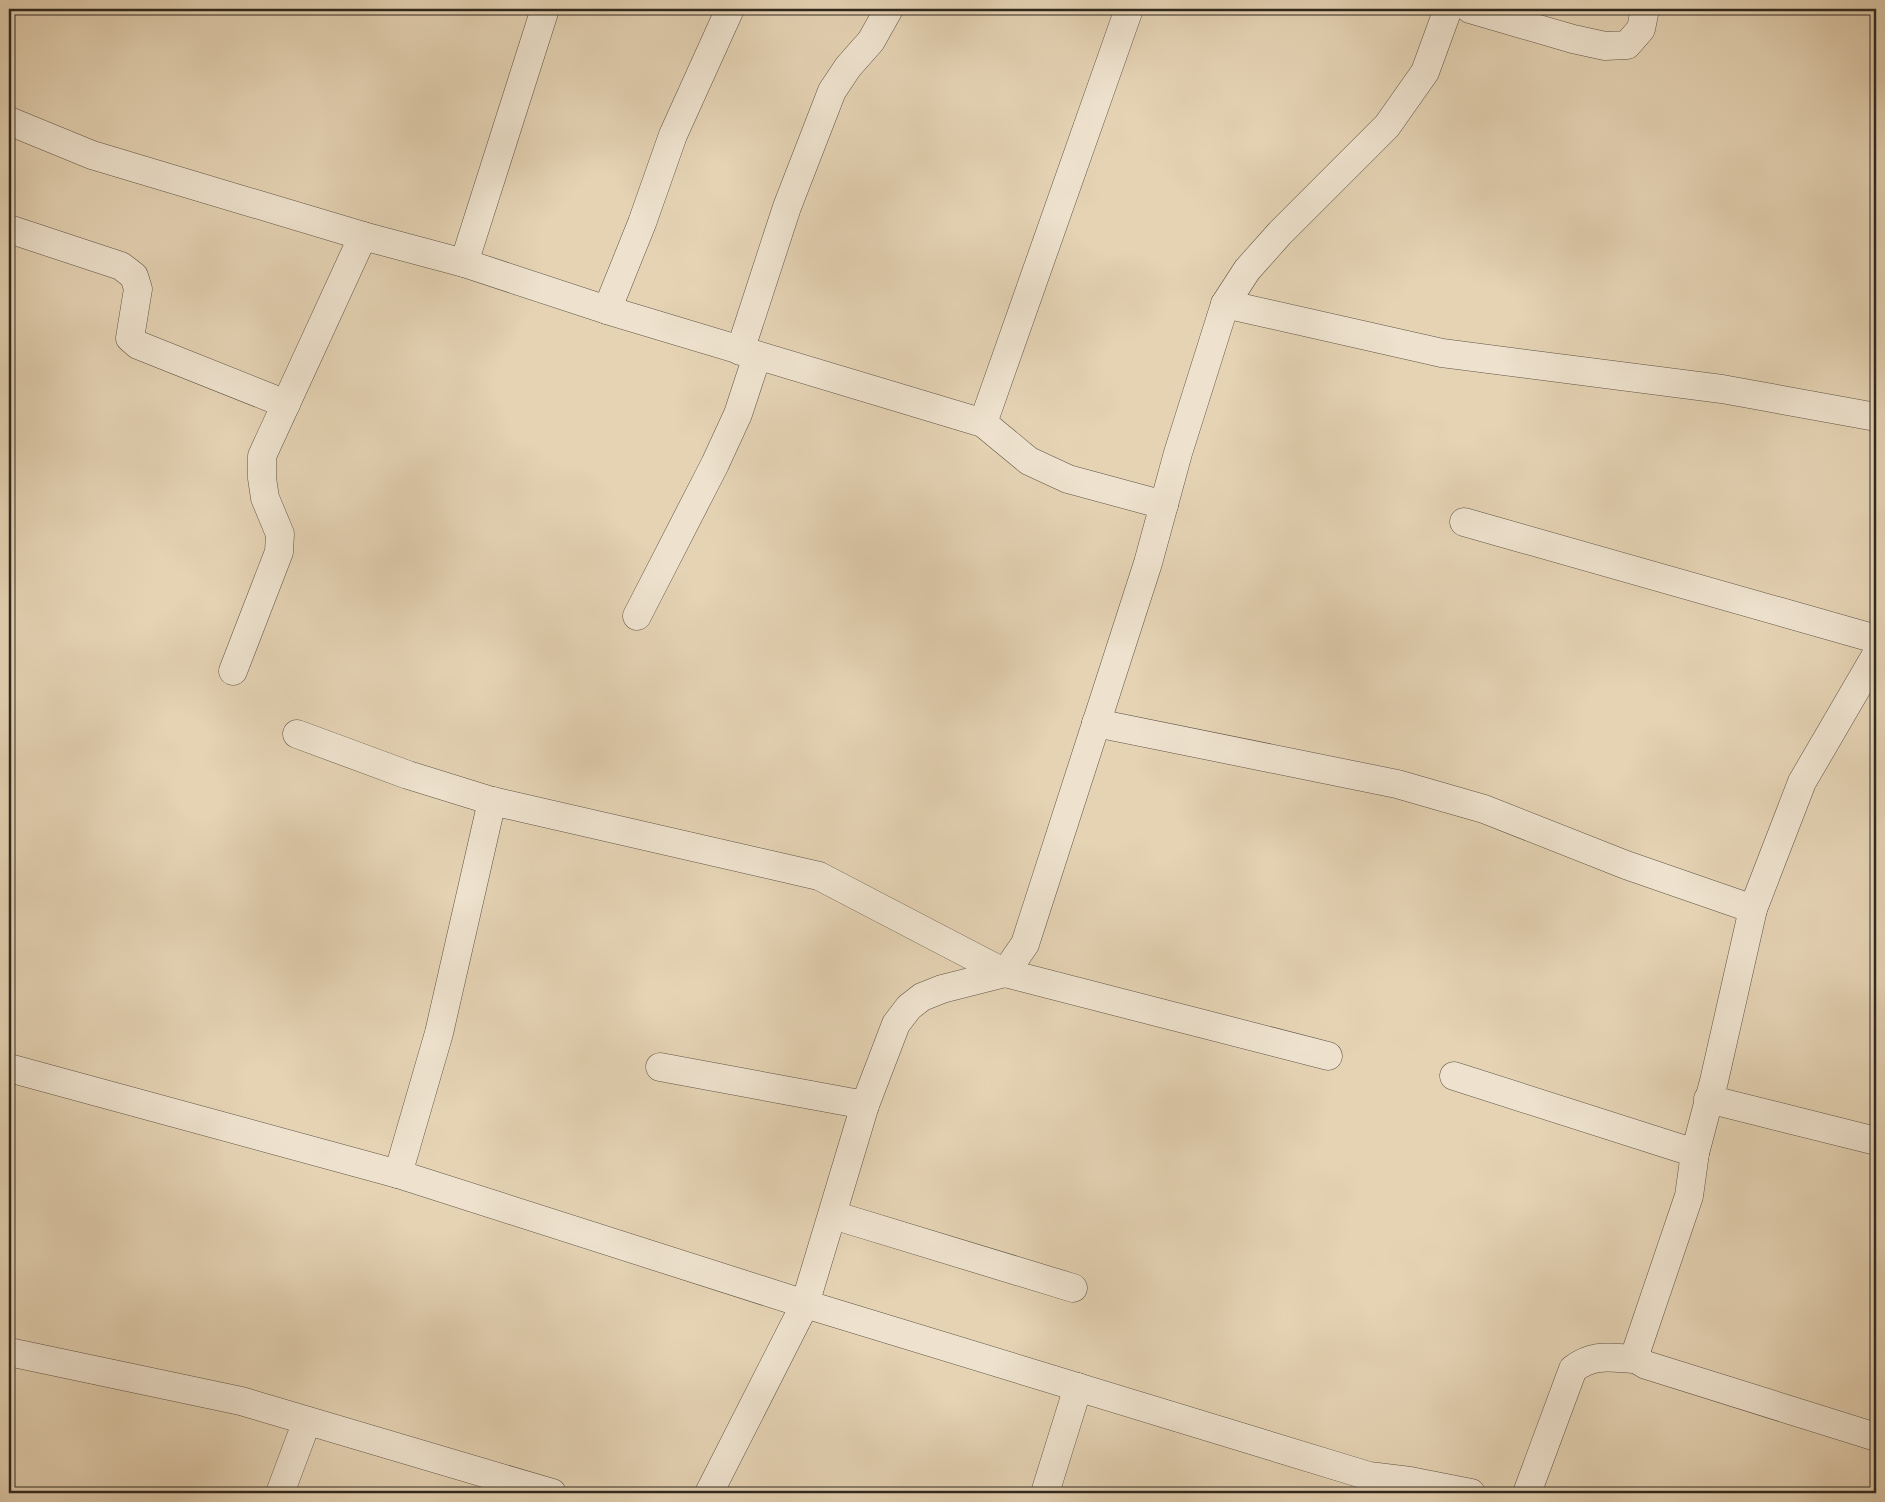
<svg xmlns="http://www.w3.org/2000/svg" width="1885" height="1502" font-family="'Old Standard TT',serif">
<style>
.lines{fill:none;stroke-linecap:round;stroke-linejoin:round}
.minor-casing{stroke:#5d5344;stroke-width:29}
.minor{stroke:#eee2ce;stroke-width:28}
</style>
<rect width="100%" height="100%" fill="#e5d3b4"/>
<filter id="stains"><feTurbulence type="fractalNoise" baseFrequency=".004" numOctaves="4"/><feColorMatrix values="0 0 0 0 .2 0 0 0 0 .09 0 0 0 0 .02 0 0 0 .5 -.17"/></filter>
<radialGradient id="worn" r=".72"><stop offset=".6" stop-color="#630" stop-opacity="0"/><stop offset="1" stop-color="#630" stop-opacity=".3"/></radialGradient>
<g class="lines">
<g class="minor-casing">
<g id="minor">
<polyline points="1470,9 1573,39 1605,46 1627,45 1641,29 1645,9"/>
<polyline points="9,121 92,155 363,236 464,263 607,310 983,423 1029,461 1068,479 1164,505"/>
<polyline points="9,229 121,266 134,276 138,289 130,338 138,345 286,404"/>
<polyline points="464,263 545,9"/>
<polyline points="1225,304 1442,353 1722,389 1876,417"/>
<polyline points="607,310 642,223 673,135 730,9"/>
<polyline points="740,351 787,207 832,91 848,67 871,41 889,9"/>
<polyline points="983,423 1129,9"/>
<polyline points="1464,522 1876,639"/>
<polyline points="637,616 715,464 738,414 757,356"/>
<polyline points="233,671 279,552 280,534 265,498 262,478 262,456 363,236"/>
<polyline points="1096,723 1397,784 1484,809 1626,865 1753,909 1802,782 1876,655"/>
<polyline points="297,734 408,775 492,801 819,876 1005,973 1328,1056"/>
<polyline points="1753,909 1714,1081 1695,1153 1689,1196 1637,1349 1636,1359 1646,1365 1876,1437"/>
<polyline points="660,1067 865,1105"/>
<polyline points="9,1068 398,1174 805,1304 1369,1476 1410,1481 1471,1493"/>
<polyline points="1454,1076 1695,1153"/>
<polyline points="1708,1099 1876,1141"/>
<polyline points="398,1174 439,1033 492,801"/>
<polyline points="833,1215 1073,1288"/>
<polyline points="9,1352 241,1401 552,1493"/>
<polyline points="280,1493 307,1421"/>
<polyline points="709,1493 805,1304 865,1105 896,1024 909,1007 922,997 942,989 1005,973 1025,944 1148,563 1178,453 1225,304 1247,270 1280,233 1387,126 1425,72 1448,9"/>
<polyline points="1045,1493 1078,1387"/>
<path d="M1527,1493L1573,1369C1595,1353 1610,1358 1636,1359"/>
</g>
</g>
<use href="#minor" class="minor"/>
</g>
<rect width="1885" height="1502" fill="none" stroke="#e5d3b4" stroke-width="30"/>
<rect x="10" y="10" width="1865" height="1482" fill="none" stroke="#30281e" stroke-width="2.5"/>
<rect x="15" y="15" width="1855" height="1472" fill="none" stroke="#30281e"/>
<rect width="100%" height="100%" filter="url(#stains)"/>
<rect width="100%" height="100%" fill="url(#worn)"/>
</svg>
